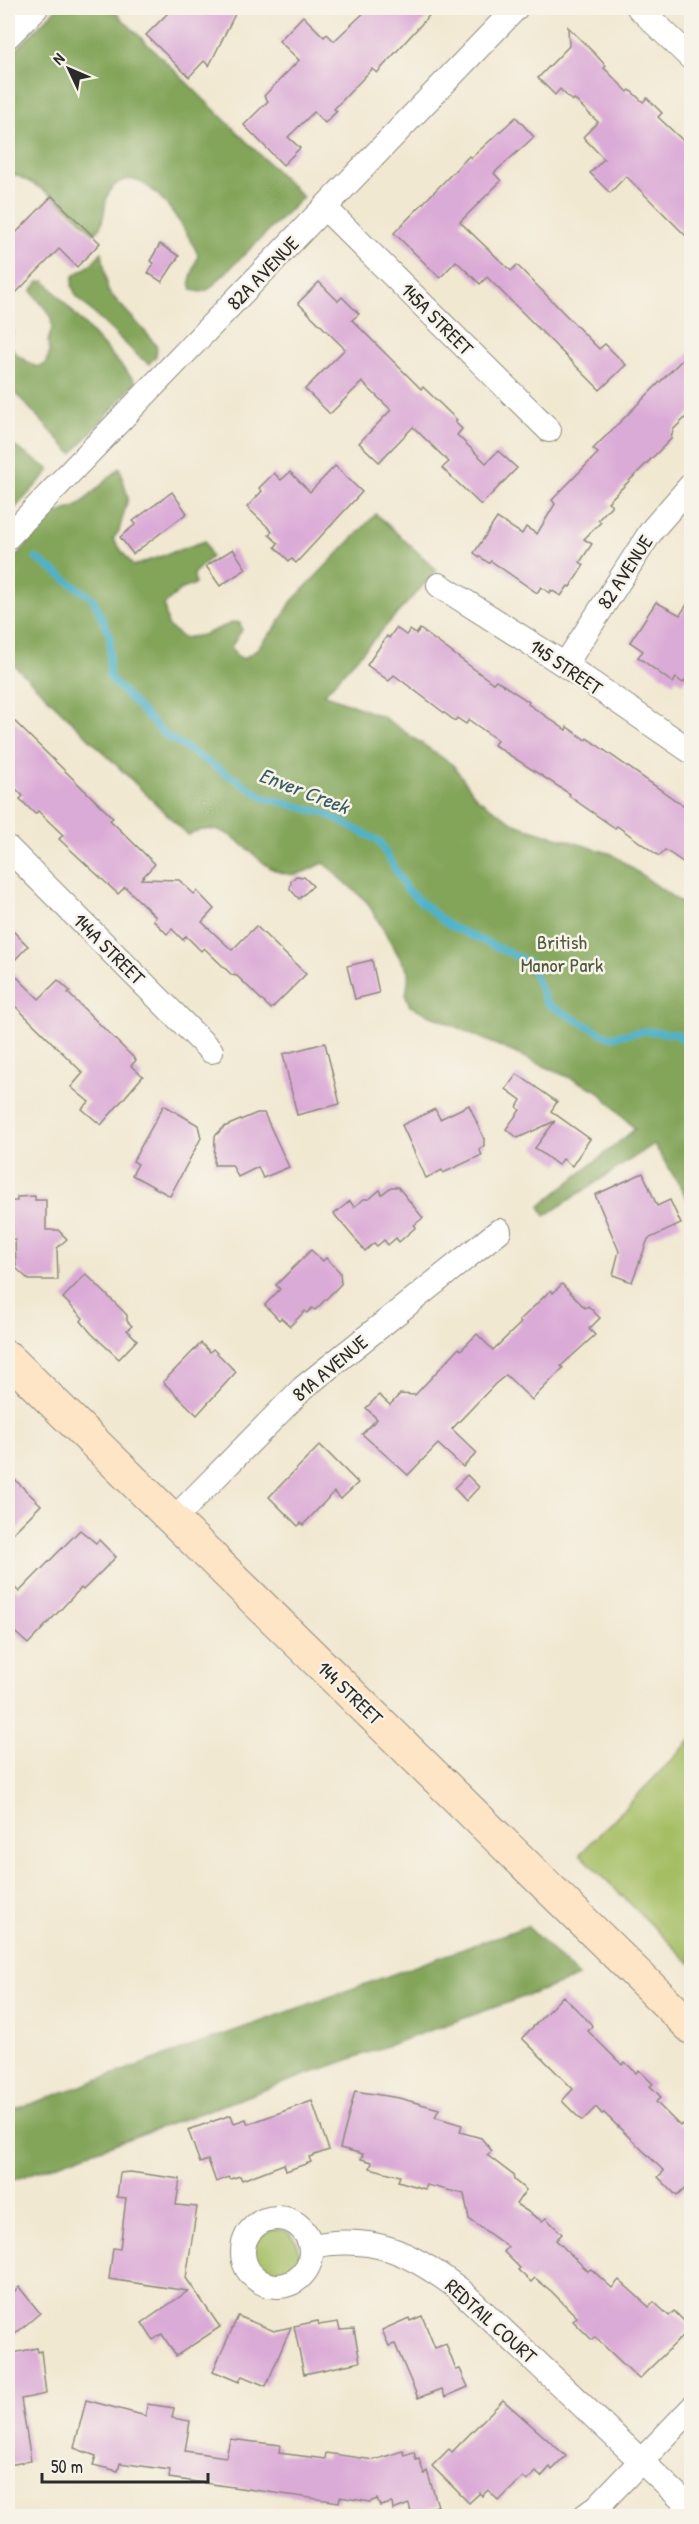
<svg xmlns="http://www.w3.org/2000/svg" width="699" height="2524" font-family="'Patrick Hand',sans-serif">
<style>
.green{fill:#a4be64;stroke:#687448;stroke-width:1.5}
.forest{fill:#83a55a;stroke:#576842;stroke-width:1.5}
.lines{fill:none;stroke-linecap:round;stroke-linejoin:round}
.stream{stroke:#4db2cb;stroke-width:7}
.building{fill:#dbabd7}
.minor-casing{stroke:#8e8a7e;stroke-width:26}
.secondary-casing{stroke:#8e8a7e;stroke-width:35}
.minor{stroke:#fff;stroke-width:24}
.secondary{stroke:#fde5c5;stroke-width:33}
.labels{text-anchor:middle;stroke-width:5;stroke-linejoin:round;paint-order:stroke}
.street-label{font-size:20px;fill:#2b2b2b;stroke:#f7f3e8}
.park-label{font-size:20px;fill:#4f573c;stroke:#f7f3e8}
.water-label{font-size:21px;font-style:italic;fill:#375a63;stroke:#f7f3e8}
</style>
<rect width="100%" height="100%" fill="#f7f3e8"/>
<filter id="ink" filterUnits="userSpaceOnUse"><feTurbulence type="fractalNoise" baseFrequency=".0167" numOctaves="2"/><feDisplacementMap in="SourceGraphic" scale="12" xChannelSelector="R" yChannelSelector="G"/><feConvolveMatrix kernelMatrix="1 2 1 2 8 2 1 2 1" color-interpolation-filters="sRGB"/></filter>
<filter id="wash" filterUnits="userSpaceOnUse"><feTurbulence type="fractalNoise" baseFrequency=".008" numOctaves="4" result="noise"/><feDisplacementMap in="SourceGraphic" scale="24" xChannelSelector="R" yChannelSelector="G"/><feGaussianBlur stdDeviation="1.35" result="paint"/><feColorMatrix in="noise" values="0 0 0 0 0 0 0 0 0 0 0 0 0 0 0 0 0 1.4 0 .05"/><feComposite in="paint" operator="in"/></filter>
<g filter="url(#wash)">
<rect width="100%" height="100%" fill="#f1e8d1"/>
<g class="green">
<polygon points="691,1740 691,1964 580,1854"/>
<circle cx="276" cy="2252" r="23"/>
</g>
<g class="forest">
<path d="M57,8H111L303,197L209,289L201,292L192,290L190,281L198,255C188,232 143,154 112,188C101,200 108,224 94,234C70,207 42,185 8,172V58Z"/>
<polygon points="102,252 108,291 149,336 157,347 156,356 149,364 138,356 77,297 72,286 73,276 89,266"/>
<polygon points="45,281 136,382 72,454 8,385 8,315 13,331 9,344 17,355 36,367 45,364 50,352 48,341 52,328 51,316 31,291 38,282"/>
<polygon points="8,442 50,470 8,516"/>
<path d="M120,468L128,498L119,531L113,539L133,566L205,541L211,557L194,573L195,584L180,590L164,605L168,626L183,638L203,635L234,622L240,623L242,630L231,647L236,655L243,659L255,651L276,627L292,601L376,514L437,570L324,694L383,717L453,765L477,798L517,825L612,854L691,910V1204L654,1144L545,1216L540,1206L635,1129L597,1090L410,1006L406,996L409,973L367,902L324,863C316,866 307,872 298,874C254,881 240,809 188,835L8,659V565L55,514L78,506Z"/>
<polygon points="527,1926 579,1977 8,2182 8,2112"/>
</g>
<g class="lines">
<polyline class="stream" points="36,558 93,599 110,636 109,677 165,735 265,798 324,813 379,841 407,890 448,925 529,962 547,1004 609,1037 645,1031 676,1034 692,1048"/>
</g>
<g id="blocks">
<g class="building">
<polygon points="173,8 238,8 209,66 204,61 189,77 146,35"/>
<polygon points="369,8 436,8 377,73 372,69 334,109 337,111 325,123 314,112 288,137 300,148 283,165 244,125 268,101 264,96 299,60 279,41 303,16 324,37 327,34 334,41"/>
<polygon points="568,27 596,55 606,66 604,68 628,92 630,90 643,102 647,98 662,113 658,117 692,149 692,242 626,176 610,193 590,173 604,159 583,137 598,122 574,99 572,101 560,89 555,95 538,78 569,46"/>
<polygon points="516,117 534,137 494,173 501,181 460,222 511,271 517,265 599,349 605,344 626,365 600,390 487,277 480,284 456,261 440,278 394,233 469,156 471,158"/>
<polygon points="52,196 100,243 77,267 59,249 8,301 8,241"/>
<polygon points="160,244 179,256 162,282 148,273 154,263 150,261"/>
<polygon points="319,282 338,301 342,297 359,314 352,320 421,389 423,387 457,420 455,422 462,429 457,435 486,463 498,451 517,468 481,505 442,468 449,462 413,427 379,462 359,443 391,410 362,382 330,414 305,389 345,349 298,303"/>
<polygon points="692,350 692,411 673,430 671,439 608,502 612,505 598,520 601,522 584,539 592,544 580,562 584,565 570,587 568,586 561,596 551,590 550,593 541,587 537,593 491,561 489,563 474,553 497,518 522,534 526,527 537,534 555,504 552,500 598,453 593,449"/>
<polygon points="335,466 362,492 296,563 292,559 289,561 275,547 278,543 269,535 272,531 247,507 262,491 259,488 274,473 281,480 290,472 310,492"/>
<polygon points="172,492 187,513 133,554 120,537 136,524 133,521"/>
<polygon points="233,549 246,569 220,586 206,566"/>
<polygon points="692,597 692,671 683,683 676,678 673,683 638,657 643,651 630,642 656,602 680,615"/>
<polygon points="396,628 406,635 410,630 416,634 420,629 493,683 496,680 529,702 528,704 566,730 567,727 586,740 587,738 692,812 692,868 665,850 659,856 617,826 615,828 569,796 570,794 494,745 497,740 469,720 466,724 457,718 455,721 394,675 389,681 367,665 387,636 389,638"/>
<polygon points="8,715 113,818 110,820 155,864 141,879 179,880 194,894 197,891 214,909 202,922 232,950 256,926 306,974 271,1009 237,976 232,975 204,948 201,951 186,936 183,940 172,929 167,934 153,920 156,917 125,887 118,894 59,839 63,835 38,811 35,814 20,799 23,796 8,781"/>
<polygon points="296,876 304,877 313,886 299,899 290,889 291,881"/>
<polygon points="8,926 28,946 8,967"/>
<polygon points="372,960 379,993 355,999 347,966"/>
<polygon points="8,968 39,999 58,980 70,991 68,993 136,1060 131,1066 143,1076 101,1125 82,1109 89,1102 71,1087 83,1073 8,999"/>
<polygon points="325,1043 340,1104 297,1115 283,1054"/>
<polygon points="517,1074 557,1102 551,1111 590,1139 572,1166 563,1159 558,1165 535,1148 555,1121 518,1138 506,1129 520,1110 517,1107 521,1100 506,1089"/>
<polygon points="164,1105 198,1125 201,1138 170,1196 132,1175 138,1164 133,1161"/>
<polygon points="469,1105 484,1139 484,1146 479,1149 482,1155 443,1173 442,1170 426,1178 402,1125 435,1109 440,1119"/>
<polygon points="257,1113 264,1113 289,1167 263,1178 258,1167 238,1177 232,1165 214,1165 215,1136 224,1127"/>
<polygon points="643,1173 657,1206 670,1200 681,1224 648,1239 632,1282 613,1275 619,1251 595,1195"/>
<polygon points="391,1187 398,1187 423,1218 414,1225 416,1227 399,1242 396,1238 388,1245 384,1240 377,1246 374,1243 365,1251 334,1214 350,1201 354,1207 364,1199 369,1199 380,1190 382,1194"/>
<polygon points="35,1196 35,1200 46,1200 46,1230 58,1230 67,1239 57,1248 58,1280 29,1280 16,1268 15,1239 8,1239 8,1201 17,1201 17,1197"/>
<polygon points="311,1250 323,1261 326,1258 340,1272 341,1284 315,1310 312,1308 307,1313 305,1311 290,1326 281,1318 279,1320 265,1305 280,1289 276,1285"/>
<polygon points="86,1274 127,1315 127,1321 132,1326 127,1330 137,1340 119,1359 91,1333 81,1321 83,1318 63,1298"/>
<polygon points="562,1284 585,1308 588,1306 600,1318 589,1329 595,1335 561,1366 563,1368 532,1400 506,1375 495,1384 452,1429 477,1453 463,1467 438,1444 408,1475 362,1434 377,1419 366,1408 379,1395 390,1405 400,1394 415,1395 459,1348 461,1350 477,1334 493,1350 521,1323 519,1321 551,1290 553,1293"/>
<polygon points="201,1343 210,1352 213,1349 236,1372 197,1415 163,1382"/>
<polygon points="320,1445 358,1483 341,1499 334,1492 303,1525 301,1523 298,1526 269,1497"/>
<polygon points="8,1473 41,1505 8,1538"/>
<polygon points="467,1475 479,1487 466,1501 454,1488"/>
<polygon points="80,1530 96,1543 99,1540 116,1557 83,1590 81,1588 28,1644 8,1626 8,1581 19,1592"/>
<polygon points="563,1996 591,2024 592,2026 588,2031 622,2065 625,2062 636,2073 639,2070 653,2084 650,2086 661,2097 656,2102 680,2126 682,2124 692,2134 692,2182 677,2196 658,2177 664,2171 604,2113 602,2114 596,2107 582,2121 562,2101 573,2089 522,2038"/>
<polygon points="355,2091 399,2098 439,2109 435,2117 462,2125 460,2132 481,2138 492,2151 487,2155 513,2175 514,2180 526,2190 516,2204 542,2221 546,2218 562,2234 556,2240 588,2271 591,2269 612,2288 619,2280 649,2307 654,2302 669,2316 674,2311 691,2328 639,2379 601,2343 595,2337 592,2340 573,2321 577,2317 551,2291 535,2278 531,2282 518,2270 520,2268 504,2252 508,2247 469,2219 464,2194 427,2185 425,2189 398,2181 400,2176 370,2168 372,2162 361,2159 363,2154 340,2148"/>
<polygon points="312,2101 329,2150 309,2157 311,2162 286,2171 284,2164 242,2180 240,2176 230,2179 229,2177 216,2182 208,2160 200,2163 188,2130 231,2115 234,2123 246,2119 248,2124"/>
<polygon points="130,2172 180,2179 176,2205 197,2207 186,2278 220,2327 176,2356 162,2334 153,2340 142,2323 188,2291 109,2279 113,2248 120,2249 126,2198 117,2197 120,2173"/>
<polygon points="19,2287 40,2313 8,2340 8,2298"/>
<polygon points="238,2316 274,2331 291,2327 266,2386 242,2376 239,2382 213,2371"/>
<polygon points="422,2316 435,2348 446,2344 456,2370 460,2369 468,2387 445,2397 442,2389 418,2398 395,2344 389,2346 382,2330 409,2318 410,2321"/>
<polygon points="318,2321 319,2325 338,2322 340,2330 354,2329 360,2362 304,2374 294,2326"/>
<polygon points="37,2348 38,2352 41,2351 46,2394 21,2399 31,2461 8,2465 8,2354"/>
<polygon points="86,2400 146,2416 147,2404 174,2408 172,2418 190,2421 185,2451 226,2457 230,2439 280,2445 279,2453 325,2459 326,2453 374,2460 403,2451 405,2455 414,2452 416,2460 419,2459 424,2474 427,2471 438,2506 411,2513 409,2504 393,2510 392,2503 380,2506 377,2499 370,2502 340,2497 339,2502 169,2478 170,2470 120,2463 118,2471 93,2465 96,2456 74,2448"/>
<polygon points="503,2400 566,2456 552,2470 550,2467 541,2477 536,2472 527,2481 523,2477 499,2501 488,2490 482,2496 480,2493 469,2503 432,2466 449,2449 452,2452"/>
</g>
</g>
</g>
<g filter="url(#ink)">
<use href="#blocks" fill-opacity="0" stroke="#8e8a7e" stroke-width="1.5"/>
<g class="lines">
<g class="minor-casing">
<g id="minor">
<polyline points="639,8 692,59"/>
<polyline points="8,36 36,8"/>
<polyline points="325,208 549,430"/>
<polyline points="8,537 516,8"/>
<polyline points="439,585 565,665 692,752"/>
<polyline points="565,665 652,530 692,484"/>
<polyline points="8,848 211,1051"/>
<polyline points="173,1520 303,1388 499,1231"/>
<circle cx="277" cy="2252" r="34"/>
<path d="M311,2246C373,2234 410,2252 459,2289L692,2509"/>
<polyline points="585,2516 597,2507 692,2408"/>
</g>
</g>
<g class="secondary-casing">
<polyline id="secondary" points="8,1358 692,2028"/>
</g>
<use href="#minor" class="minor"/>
<use href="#secondary" class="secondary"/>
</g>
</g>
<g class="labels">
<g class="street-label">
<text transform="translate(263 273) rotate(-46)" y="7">82A AVENUE</text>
<text transform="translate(437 319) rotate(45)" y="7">145A STREET</text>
<text transform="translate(625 572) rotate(-57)" y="7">82 AVENUE</text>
<text transform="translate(566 667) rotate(34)" y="7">145 STREET</text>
<text transform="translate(109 949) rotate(45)" y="7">144A STREET</text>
<text transform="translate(330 1368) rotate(-40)" y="7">81A AVENUE</text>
<text transform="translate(350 1693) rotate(44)" y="7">144 STREET</text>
<text transform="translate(491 2321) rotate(42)" y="7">REDTAIL COURT</text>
</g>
<g class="park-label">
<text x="562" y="949">British<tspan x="562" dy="23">Manor Park</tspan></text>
</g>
<g class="water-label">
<text transform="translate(304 791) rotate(21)" y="7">Enver Creek</text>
</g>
</g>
<rect width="699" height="2524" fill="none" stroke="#f7f3e8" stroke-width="30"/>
<g transform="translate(69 69) rotate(314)" stroke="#f7f3e8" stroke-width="4.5" paint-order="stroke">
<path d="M0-4.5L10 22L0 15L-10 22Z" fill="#2b2b2b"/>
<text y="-9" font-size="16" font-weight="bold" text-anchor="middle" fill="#2b2b2b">N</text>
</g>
<path d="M42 2473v9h166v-9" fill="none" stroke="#2b2b2b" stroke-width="3"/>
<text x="51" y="2473" font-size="18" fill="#2b2b2b" stroke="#f7f3e8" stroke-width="4.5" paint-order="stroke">50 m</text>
</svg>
